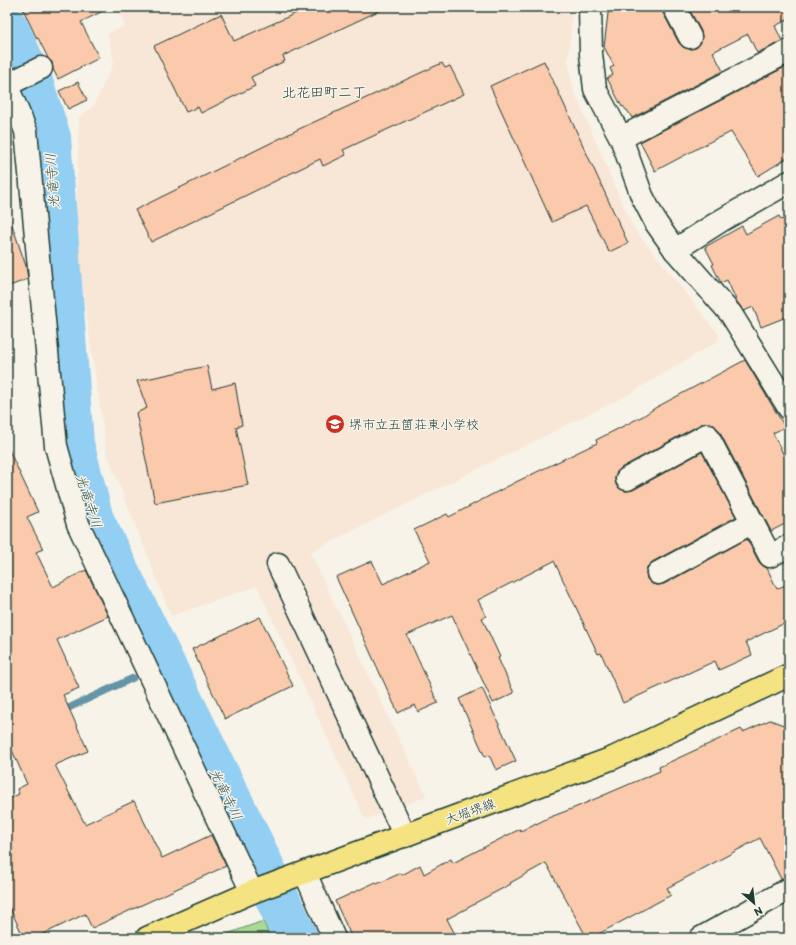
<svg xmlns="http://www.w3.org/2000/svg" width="796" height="945" font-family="Itim,'Klee One',sans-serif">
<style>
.built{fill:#f8e6d6}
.green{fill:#aad897;stroke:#648a66}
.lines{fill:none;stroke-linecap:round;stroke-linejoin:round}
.stream{stroke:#6594a7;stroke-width:7}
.river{stroke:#93cef3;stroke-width:44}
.building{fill:#fbc9ab;stroke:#1f3d34}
.minor-casing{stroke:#1f3d34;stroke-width:25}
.major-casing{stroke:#1f3d34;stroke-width:25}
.minor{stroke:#f7f3e8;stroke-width:22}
.major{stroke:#f5e382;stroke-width:22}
.labels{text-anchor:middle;stroke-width:3;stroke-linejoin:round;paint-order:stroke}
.poi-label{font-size:13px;fill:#1f3d34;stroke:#f7f3e8;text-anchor:start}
.street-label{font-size:13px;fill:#1f3d34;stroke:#f7f3e8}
.neighbourhood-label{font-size:14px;fill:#1f3d34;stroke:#f7f3e8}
.water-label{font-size:14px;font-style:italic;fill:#365a5a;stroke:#f7f3e8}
</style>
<rect width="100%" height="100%" fill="#f7f3e8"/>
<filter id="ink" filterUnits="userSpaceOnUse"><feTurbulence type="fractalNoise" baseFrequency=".025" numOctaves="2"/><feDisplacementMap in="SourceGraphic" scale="8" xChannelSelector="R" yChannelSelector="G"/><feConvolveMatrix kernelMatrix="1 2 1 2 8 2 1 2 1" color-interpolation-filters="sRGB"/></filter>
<g filter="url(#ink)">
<polygon class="built" points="118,7 568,7 572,16 568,61 573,89 632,226 719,335 718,341 627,395 310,552 426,796 394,810 365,819 257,586 171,616 107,453 76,245 79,118 95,104 114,62 108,34 125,26"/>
<polygon class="green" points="263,921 271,938 216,938"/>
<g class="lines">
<g class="stream">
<polyline points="163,665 164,665"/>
<polyline points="62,711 133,678"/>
</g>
<polyline class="river" points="7,29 30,79 49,138 72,444 92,520 253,847 296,938"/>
</g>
<g class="building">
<polygon points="22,7 111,7 81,22 99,58 58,79 53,69 52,62 48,58 38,38 37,39"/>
<polygon points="310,7 387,7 283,56 285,61 251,77 255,86 201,113 198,107 186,112 154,46 221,14 234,41"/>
<polygon points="619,7 662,7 663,13 679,43 683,47 689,49 696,48 700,44 702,37 701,31 688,7 789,7 789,19 775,26 782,41 757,53 748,34 713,52 723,71 632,118 627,110 626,110 623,106 622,107 607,78 613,75 610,68 614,66 604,47 608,13"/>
<polygon points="544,61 628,243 609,252 586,206 552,222 490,86"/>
<polygon points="442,63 445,68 450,66 464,94 343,150 346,155 323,166 320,159 151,242 135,210 299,129"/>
<polygon points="789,65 789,157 758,176 731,132 719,138 719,137 655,171 640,142"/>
<polygon points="78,82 87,100 68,109 59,91"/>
<polygon points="779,216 781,220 789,216 789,316 761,327 753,307 744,311 737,302 727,280 721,283 712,265 714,264 705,247 742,226 746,234"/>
<polygon points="10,219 26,266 28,279 7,287 7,220"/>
<polygon points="745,360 785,427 773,433 789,466 789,522 771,531 718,429 714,425 708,423 701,424 621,468 616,473 615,479 616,485 620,489 626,491 633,490 702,452 736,517 652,562 647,567 646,572 647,579 652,584 658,585 664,584 747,539 759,562 763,566 767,568 777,589 789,583 789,621 746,642 752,655 719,670 715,661 623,703 601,653 598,654 554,561 478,600 486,616 482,618 500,657 498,658 514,693 493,703 452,615 407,635 438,703 418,712 415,705 398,713 336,577 372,561 383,584 430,561 414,530 447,514 449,517 516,482 597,443 596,440 643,416 655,408"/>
<polygon points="207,366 212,389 235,383 242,425 236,427 248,485 155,503 136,413 147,408 137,381"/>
<polygon points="7,446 38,512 27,517 43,549 36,552 53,587 86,570 108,616 57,640 79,688 63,695 88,751 55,765 85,824 134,801 162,858 211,835 226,866 92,928 85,914 35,938 24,938 7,902 7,800 19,794 17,789 27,784 7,739"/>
<polygon points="260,617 293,686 225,719 192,649"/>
<polygon points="482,688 516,761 496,770 489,755 485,757 459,699"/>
<polygon points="770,720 789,727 789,877 781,879 760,838 667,888 671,895 591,938 587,938 546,863 510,883 511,884 475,903 475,904 447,919 457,938 352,938 335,901 376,882 377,884 401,873 402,875 420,865 424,874 451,859 453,863 520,829 521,831 536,823 536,824 548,818 574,808 660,771 659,767 741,729 743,732"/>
</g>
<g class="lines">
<g class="minor-casing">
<g id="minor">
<polyline points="590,7 591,54 595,89 621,138 642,196 656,223 675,250 731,314 789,408"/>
<polyline points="674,7 690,37"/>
<polyline points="7,85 41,68"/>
<polyline points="7,86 26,131 56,446 78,524 252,892"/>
<polyline points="621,138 789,51"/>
<polyline points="675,250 722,220 789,182"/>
<polyline points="627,479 707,435 770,556 789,546"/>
<polyline points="278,564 405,836"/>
<polyline points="658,573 753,522"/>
<polyline points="305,873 334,938"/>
<polyline points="701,938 789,889"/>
</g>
</g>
<g class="major-casing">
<polyline id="major" points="147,938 252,892 613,758 789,675"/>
</g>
<use href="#minor" class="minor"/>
<use href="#major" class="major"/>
</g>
</g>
<defs>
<g id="school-disc" transform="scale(1)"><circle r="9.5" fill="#c8321e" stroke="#f7f3e8"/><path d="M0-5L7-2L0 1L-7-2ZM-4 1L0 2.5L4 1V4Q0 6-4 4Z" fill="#fff"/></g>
</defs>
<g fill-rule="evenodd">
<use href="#school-disc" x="335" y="424"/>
</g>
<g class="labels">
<g class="poi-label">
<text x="349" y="429">堺市立五箇荘東小学校</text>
</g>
<g class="street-label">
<text transform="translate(470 811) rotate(-20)" y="5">大堀堺線</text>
</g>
<g class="neighbourhood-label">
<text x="324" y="97">北花田町二丁</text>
</g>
<g class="water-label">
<text transform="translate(52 181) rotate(-94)" y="5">光竜寺川</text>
<text transform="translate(89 501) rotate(72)" y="5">光竜寺川</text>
<text transform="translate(226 794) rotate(64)" y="5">光竜寺川</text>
</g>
</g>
<rect width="796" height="945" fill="none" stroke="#f7f3e8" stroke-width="24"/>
<rect x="12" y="12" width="772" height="921" fill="none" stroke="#1f3d34" stroke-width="1.5" filter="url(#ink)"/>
<g transform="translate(754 903) rotate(152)" stroke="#f7f3e8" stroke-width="3" paint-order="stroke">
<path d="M0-3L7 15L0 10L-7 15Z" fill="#1f3d34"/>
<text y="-6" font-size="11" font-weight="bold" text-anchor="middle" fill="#1f3d34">N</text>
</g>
</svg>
